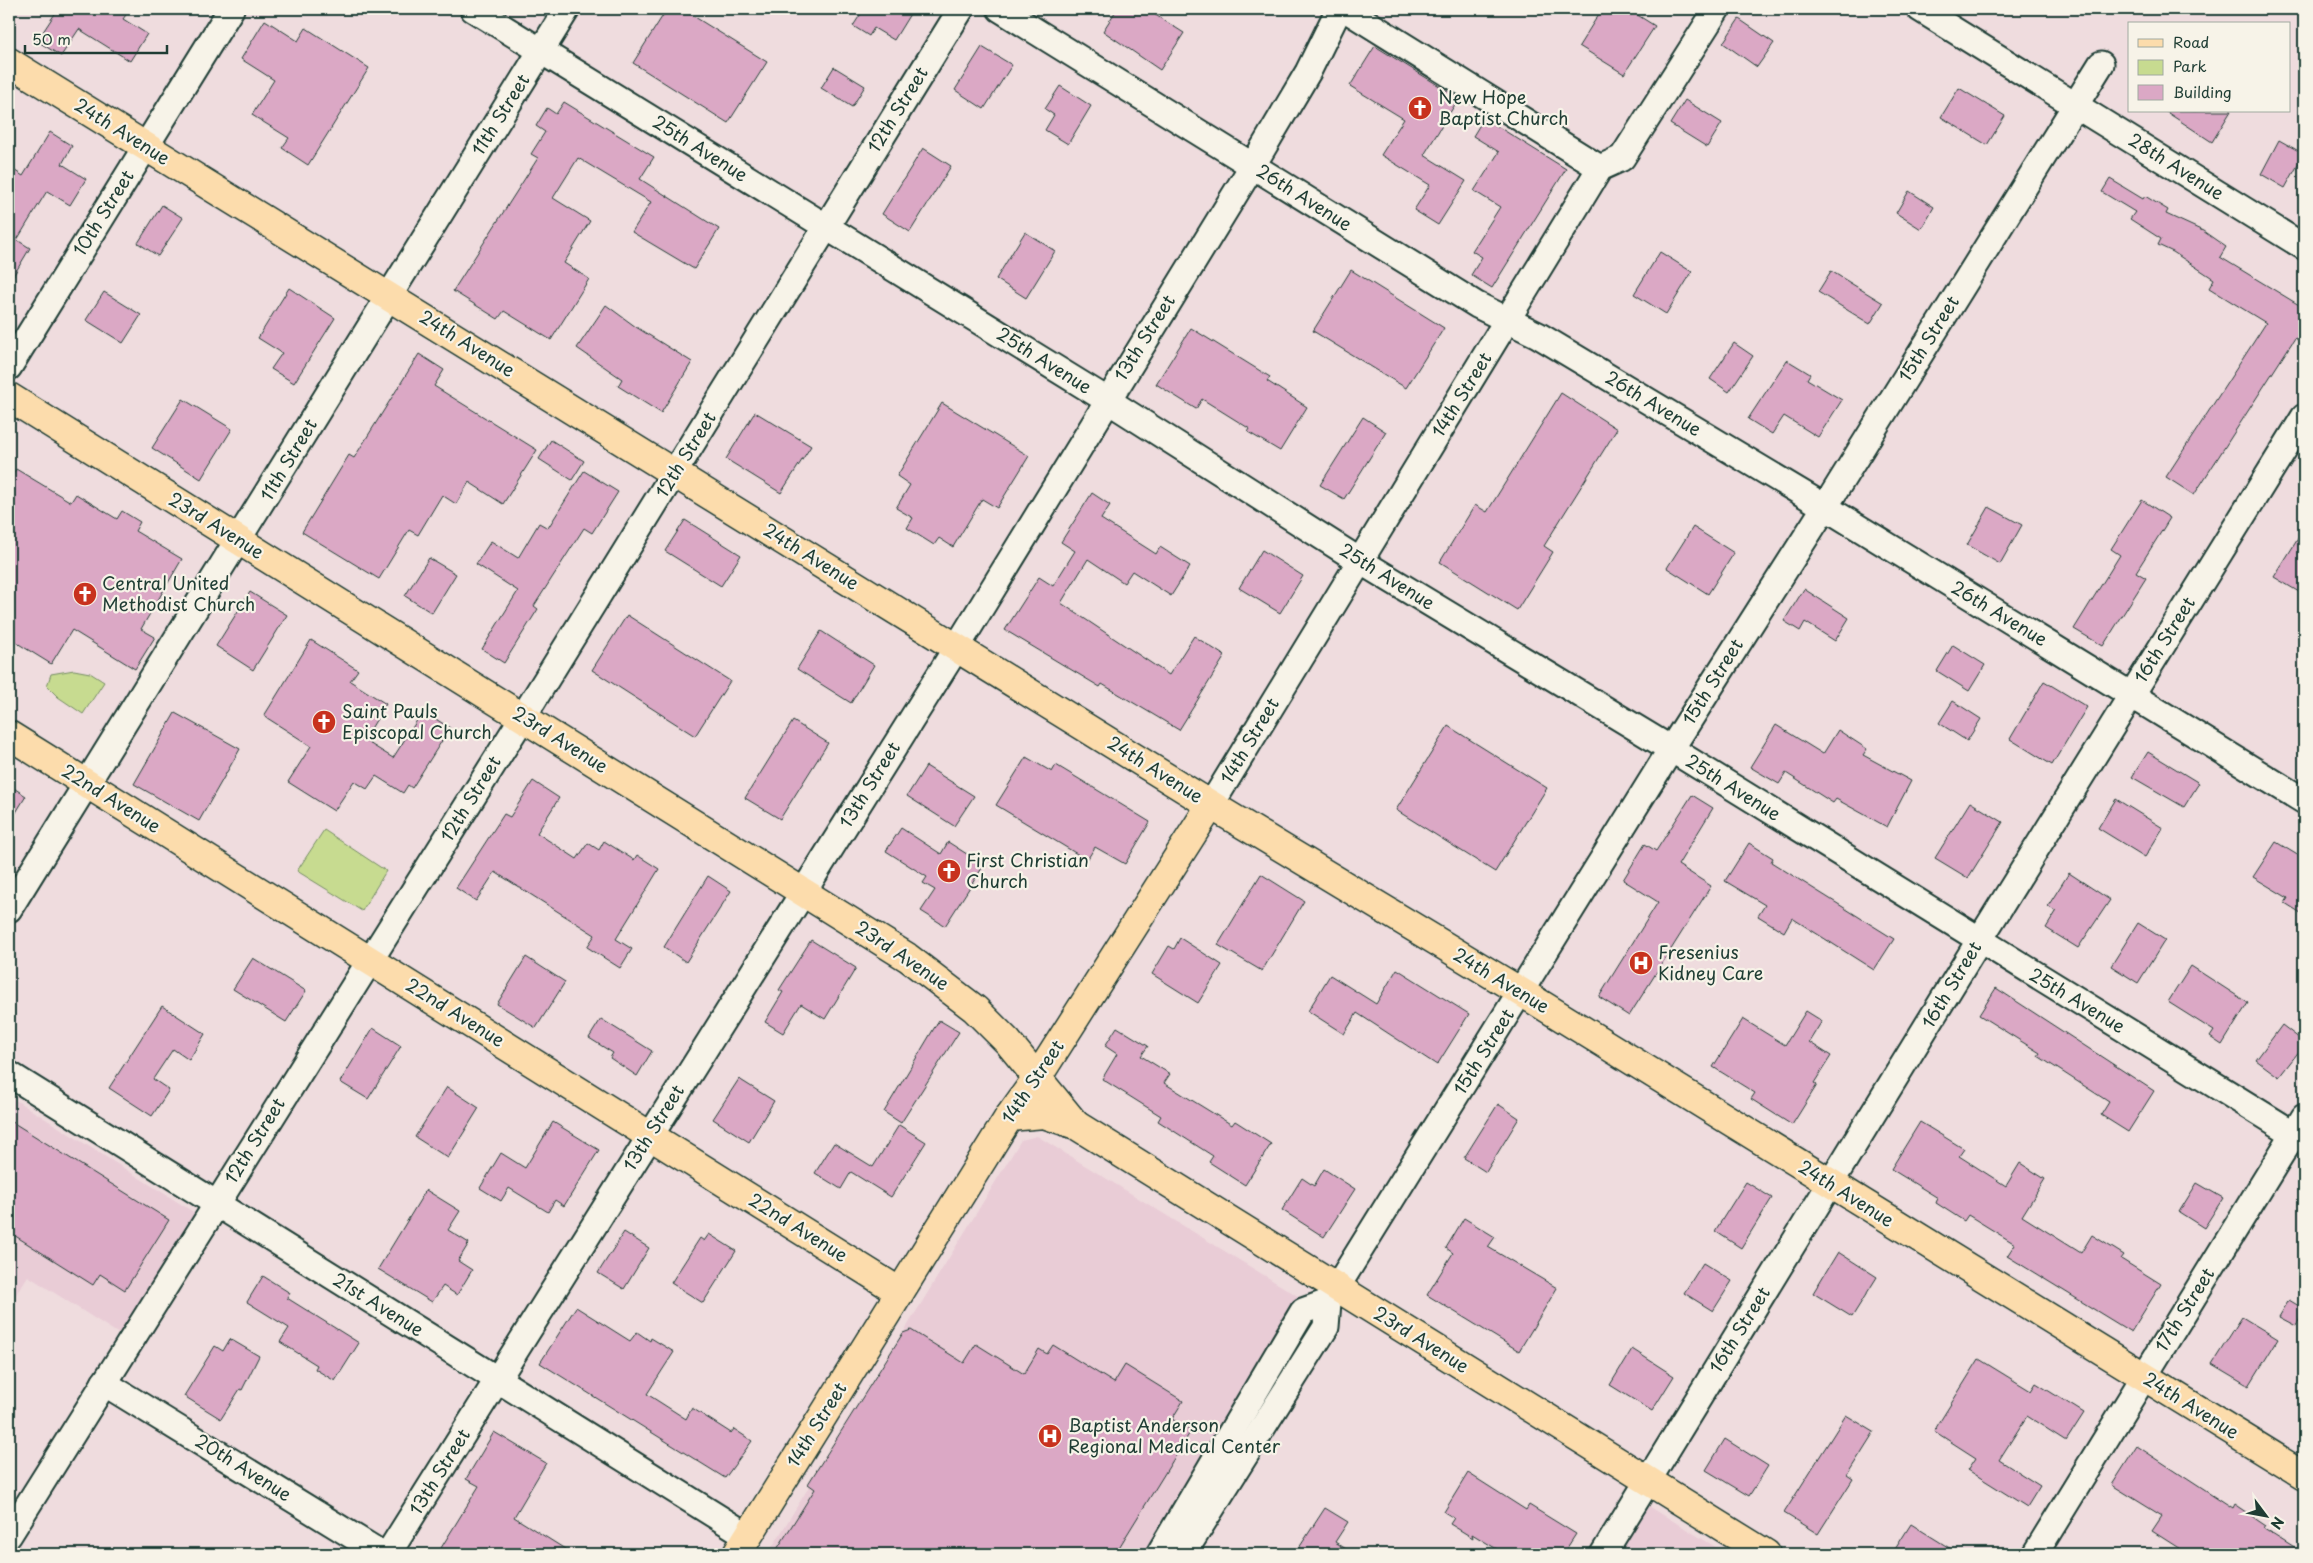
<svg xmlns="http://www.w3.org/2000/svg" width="2313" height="1563" font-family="'Playpen Sans',sans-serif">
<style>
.built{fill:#e9ccd6}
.green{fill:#c7db90;stroke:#738c62}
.building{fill:#dba8c5;stroke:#1f3d34}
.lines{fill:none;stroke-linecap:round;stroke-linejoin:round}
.minor-casing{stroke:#1f3d34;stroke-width:29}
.major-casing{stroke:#1f3d34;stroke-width:31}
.minor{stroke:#f7f3e8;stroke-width:25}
.major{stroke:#fcdcac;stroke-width:28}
.labels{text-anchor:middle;stroke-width:4.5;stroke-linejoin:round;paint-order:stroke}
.poi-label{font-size:18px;fill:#1f3d34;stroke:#f7f3e8;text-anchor:start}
.street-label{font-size:18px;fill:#1f3d34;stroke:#f7f3e8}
</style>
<rect width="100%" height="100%" fill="#efdcde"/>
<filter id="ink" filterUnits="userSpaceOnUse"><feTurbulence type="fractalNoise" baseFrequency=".02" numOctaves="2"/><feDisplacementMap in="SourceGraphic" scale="10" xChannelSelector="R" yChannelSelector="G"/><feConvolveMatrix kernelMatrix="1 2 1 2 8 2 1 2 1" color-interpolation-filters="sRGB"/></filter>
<g filter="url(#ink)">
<g class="built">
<polygon points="9,1096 195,1213 119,1334 28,1276 11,1302 9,1300"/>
<polygon points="1037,1136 1332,1317 1187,1554 768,1554 1021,1140"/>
<polygon points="1647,1505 1727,1554 1616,1554"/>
</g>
<g class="green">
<polygon points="74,670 90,673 104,682 83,714 58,697 47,686 51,674"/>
<polygon points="324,830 386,871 362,911 297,871"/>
</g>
<g class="building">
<polygon points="58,9 130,9 123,19 147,34 130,61 79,29 61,56 37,41"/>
<polygon points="667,9 682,9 767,62 728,123 633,63"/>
<polygon points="864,9 913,9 894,40 874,28 869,36 853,26"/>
<polygon points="1117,9 1146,9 1184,33 1160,70 1103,31"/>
<polygon points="1602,9 1628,9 1655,26 1624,74 1579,46"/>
<polygon points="1739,19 1774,43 1757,67 1723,43"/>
<polygon points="265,20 298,41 306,28 369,68 308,165 282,148 289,138 252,115 274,80 241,59"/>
<polygon points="1375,46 1459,98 1424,155 1466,181 1438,225 1414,210 1430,185 1381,155 1404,119 1350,86"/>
<polygon points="982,47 1012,65 984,109 955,90"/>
<polygon points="834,67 865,86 852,107 821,88"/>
<polygon points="1060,86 1091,106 1068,144 1045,130 1054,115 1045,109"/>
<polygon points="1959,88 2005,116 1987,145 1941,117"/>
<polygon points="1685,100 1722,123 1707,147 1670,124"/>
<polygon points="564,102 654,157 640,179 719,229 694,269 632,232 651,202 578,158 553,198 590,221 564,263 589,279 551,340 504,311 498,319 453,291 538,158 531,154 545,132 536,126 547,108 556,114"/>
<polygon points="2165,111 2231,111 2212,142"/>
<polygon points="1484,118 1566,169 1492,288 1471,275 1482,257 1472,251 1500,207 1474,191 1499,152 1473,136"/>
<polygon points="50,132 72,146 62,164 86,179 70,205 47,191 17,240 30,248 9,283 9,167 23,176"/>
<polygon points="2279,140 2304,154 2285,188 2261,174"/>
<polygon points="923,148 951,166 910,232 882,214"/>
<polygon points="2110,179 2143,199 2145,196 2168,210 2166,214 2203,231 2226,247 2220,257 2304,308 2304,344 2295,338 2194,495 2166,477 2266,323 2209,288 2214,279 2173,252 2158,245 2161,239 2130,219 2135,212 2102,192"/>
<polygon points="1909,191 1934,207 1921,229 1896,213"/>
<polygon points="162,205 183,218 158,256 138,243"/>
<polygon points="1025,232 1055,251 1026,298 996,279"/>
<polygon points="1660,252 1692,272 1666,314 1634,294"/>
<polygon points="1351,270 1444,328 1406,388 1313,331"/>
<polygon points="1831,271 1883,303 1870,324 1818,292"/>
<polygon points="289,288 335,318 294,383 271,369 282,353 258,338"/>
<polygon points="104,292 141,315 123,343 86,320"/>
<polygon points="606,305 636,327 692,362 661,413 618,386 622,379 577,348"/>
<polygon points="1191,328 1270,377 1267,381 1307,407 1280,451 1248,432 1250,429 1202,399 1196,409 1156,384"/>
<polygon points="1734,343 1753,356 1729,392 1710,379"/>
<polygon points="419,354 444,370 434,386 537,450 503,504 469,482 456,504 442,495 418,535 409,530 379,579 302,532 349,455 354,458"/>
<polygon points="1787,360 1810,374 1807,379 1842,400 1818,437 1784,416 1772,434 1748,419"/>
<polygon points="1561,393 1617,429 1544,546 1553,552 1517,610 1440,562 1475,505 1487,512"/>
<polygon points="183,399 232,429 201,479 152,448"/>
<polygon points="942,403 1029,456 997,508 982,499 953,547 939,538 934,545 907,528 913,518 896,508 910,485 897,476"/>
<polygon points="755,412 811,446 781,493 726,459"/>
<polygon points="1363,417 1386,432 1344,499 1320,485"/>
<polygon points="551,440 584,461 572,480 539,459"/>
<polygon points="16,469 71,502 76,494 117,519 122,511 140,522 135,531 182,559 141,629 155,637 135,669 72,630 51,664 9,638 9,481"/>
<polygon points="584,471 618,492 592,533 584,528 534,606 538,609 504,663 482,649 518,591 476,564 491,541 518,558 539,523 548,528"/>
<polygon points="1092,493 1110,505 1101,519 1156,554 1160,547 1190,566 1171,596 1132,571 1124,583 1088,559 1061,603 1169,675 1194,636 1225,656 1179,730 1102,684 1100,687 1005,630 1039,577 1053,586 1075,551 1061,542"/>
<polygon points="2142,500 2170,518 2136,572 2146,578 2103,646 2074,629 2120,555 2111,549"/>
<polygon points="1989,507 2022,525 2000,564 1967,545"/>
<polygon points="685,520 741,555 721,586 665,551"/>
<polygon points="1693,527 1734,553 1708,594 1667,568"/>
<polygon points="2304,529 2304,595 2274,577"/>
<polygon points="1262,550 1303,576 1280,613 1239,588"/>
<polygon points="429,558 456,574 432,613 405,596"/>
<polygon points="1804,589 1849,618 1835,641 1805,622 1800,631 1784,621"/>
<polygon points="250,592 287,615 253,670 216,646"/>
<polygon points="627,615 730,681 695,736 592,670"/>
<polygon points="821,631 874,665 851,703 797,669"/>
<polygon points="311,640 358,670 350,681 386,704 364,740 393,758 423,711 450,728 412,788 408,785 403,793 376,776 367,789 354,781 334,811 288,782 311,746 264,716"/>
<polygon points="1953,645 1985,665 1969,691 1937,671"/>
<polygon points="2044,681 2087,707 2052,765 2010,739"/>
<polygon points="1953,701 1981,719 1967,741 1939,723"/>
<polygon points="175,713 240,749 199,821 134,784"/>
<polygon points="793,721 828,743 780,819 745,798"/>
<polygon points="1776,725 1823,754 1838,730 1867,749 1863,755 1911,781 1887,827 1836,799 1833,803 1786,773 1779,784 1750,767"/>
<polygon points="1448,726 1547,788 1495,872 1396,810"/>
<polygon points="2148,752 2199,783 2184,807 2132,777"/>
<polygon points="1026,757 1052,772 1056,765 1150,822 1125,864 1095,847 1087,860 996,805"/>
<polygon points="926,766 974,796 954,826 907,796"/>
<polygon points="533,781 559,798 537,833 577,859 588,843 599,850 604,841 634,860 637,855 659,869 616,939 632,949 620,968 587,947 595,935 495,872 476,901 456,888 504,814 510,817"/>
<polygon points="9,785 26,796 9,824"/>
<polygon points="1692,795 1713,808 1678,865 1711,886 1629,1016 1599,997 1658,902 1623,880 1645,844 1656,851"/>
<polygon points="2116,799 2163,828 2145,857 2098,828"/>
<polygon points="1970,802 2003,822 1968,878 1935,858"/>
<polygon points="901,828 941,854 948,842 984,865 945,926 921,911 935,890 923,883 927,877 886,851"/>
<polygon points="2276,842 2304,859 2304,915 2285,903 2288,898 2253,877"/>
<polygon points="1749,843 1773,858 1771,862 1894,939 1874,970 1792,918 1784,932 1758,916 1765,905 1725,881"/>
<polygon points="2069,873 2110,900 2078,948 2046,928 2056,912 2048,906"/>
<polygon points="1261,874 1304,901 1262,971 1218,945"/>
<polygon points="708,876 731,891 686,962 664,947"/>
<polygon points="2138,923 2165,940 2138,983 2111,966"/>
<polygon points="1180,938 1222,965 1198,1003 1152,974 1169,946 1174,949"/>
<polygon points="811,940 856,968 825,1019 801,1004 783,1033 765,1022 783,992 779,990"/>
<polygon points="526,957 565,982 536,1028 497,1004"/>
<polygon points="253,958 306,991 286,1022 233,989"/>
<polygon points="2191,966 2248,1003 2222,1045 2210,1037 2214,1031 2168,1002"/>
<polygon points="1397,969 1469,1014 1437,1065 1357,1013 1344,1034 1308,1011 1330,975 1376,1004"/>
<polygon points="1996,988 2154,1091 2128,1132 2101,1115 2109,1102 2038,1056 2040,1053 1979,1015"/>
<polygon points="162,1006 205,1034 189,1060 173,1049 153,1079 169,1090 152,1116 109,1088"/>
<polygon points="1806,1011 1822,1021 1809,1042 1831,1056 1814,1083 1817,1085 1792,1125 1751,1099 1755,1093 1713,1067 1743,1019 1785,1045"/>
<polygon points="601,1019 652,1051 637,1076 610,1058 613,1053 589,1038"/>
<polygon points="939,1020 959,1032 901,1123 884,1112"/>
<polygon points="2282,1025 2304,1042 2304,1045 2279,1077 2256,1060"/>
<polygon points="1117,1027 1148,1046 1141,1056 1170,1074 1164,1083 1232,1125 1235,1121 1271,1144 1245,1185 1209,1162 1213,1156 1158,1121 1161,1116 1102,1079 1117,1054 1105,1046"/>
<polygon points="373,1028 401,1046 368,1099 340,1082"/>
<polygon points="739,1079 774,1101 749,1142 713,1119"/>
<polygon points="447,1087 479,1108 448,1158 415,1137"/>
<polygon points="1498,1104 1519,1118 1486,1172 1464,1158"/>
<polygon points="9,1120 169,1220 125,1290 100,1274 93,1285 9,1232"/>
<polygon points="553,1122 599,1150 564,1206 555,1200 548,1212 509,1188 501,1201 480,1188 501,1153 525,1168"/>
<polygon points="1920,1122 1964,1149 1959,1156 2006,1186 2020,1163 2045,1179 2022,1216 2081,1253 2092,1235 2124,1255 2121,1259 2161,1284 2131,1332 2007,1256 2015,1244 1968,1215 1964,1221 1936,1203 1938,1198 1891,1169"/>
<polygon points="899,1125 926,1142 891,1197 851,1172 841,1189 815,1173 834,1143 873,1167"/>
<polygon points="1324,1169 1355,1189 1324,1237 1282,1210 1302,1178 1314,1186"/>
<polygon points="1746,1182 1772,1198 1741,1248 1715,1231"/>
<polygon points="2197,1183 2223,1198 2204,1228 2179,1212"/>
<polygon points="426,1190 460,1211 448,1230 469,1243 458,1261 472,1270 457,1295 443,1286 432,1302 378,1269"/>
<polygon points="1464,1218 1495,1237 1488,1247 1557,1288 1519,1351 1427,1295 1453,1253 1446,1248"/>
<polygon points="624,1232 649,1248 624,1289 598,1273"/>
<polygon points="709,1234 736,1251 703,1303 671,1283 700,1238 704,1241"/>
<polygon points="1838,1252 1877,1277 1852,1317 1813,1293"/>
<polygon points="1703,1263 1732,1281 1713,1311 1684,1293"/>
<polygon points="263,1276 290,1293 287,1298 359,1343 335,1381 315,1369 317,1365 280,1342 289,1328 247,1302"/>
<polygon points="2289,1300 2304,1309 2296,1326 2279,1317"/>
<polygon points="576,1307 630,1341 637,1332 650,1341 651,1338 674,1352 647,1394 686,1419 692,1408 731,1433 734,1429 752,1441 725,1478 540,1363"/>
<polygon points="2242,1317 2278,1339 2249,1386 2212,1364"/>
<polygon points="911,1330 964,1363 976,1344 1024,1374 1039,1349 1047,1354 1053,1345 1114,1383 1125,1365 1183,1401 1172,1419 1191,1431 1115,1554 774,1554 815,1489 808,1484 903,1333"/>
<polygon points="230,1339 259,1356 242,1390 240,1389 221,1419 184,1396 215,1346 223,1351"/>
<polygon points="1632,1349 1674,1376 1652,1411 1610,1385"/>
<polygon points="1979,1359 2031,1391 2036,1383 2084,1413 2066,1441 2027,1416 1999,1460 2040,1486 2027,1507 1968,1470 1976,1458 1934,1431"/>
<polygon points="1846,1415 1874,1432 1847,1475 1853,1479 1818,1534 1784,1513"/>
<polygon points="494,1432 546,1463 514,1517 573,1554 451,1554 441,1548 479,1486 466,1479"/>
<polygon points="1725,1439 1768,1466 1749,1496 1706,1470"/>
<polygon points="2137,1446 2233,1509 2235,1505 2266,1526 2264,1529 2304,1554 2188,1554 2152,1531 2162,1516 2112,1485"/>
<polygon points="1468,1473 1526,1510 1529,1505 1576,1534 1563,1554 1505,1554 1472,1534 1473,1538 1450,1524 1454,1518 1444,1512"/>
<polygon points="1325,1508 1348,1522 1335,1542 1354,1554 1295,1554"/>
<polygon points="1911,1524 1959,1554 1892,1554"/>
</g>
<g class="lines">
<g class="minor-casing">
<g id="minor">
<polyline points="473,9 1107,400 1360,561 1671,749 2304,1140"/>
<polyline points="1000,9 1477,305 1538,335 1825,507 2304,801"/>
<polyline points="1345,9 1600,168"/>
<polyline points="1920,9 2304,247"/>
<polyline points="9,367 231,9"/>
<polyline points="1211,805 1600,168 1622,158 1717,9"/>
<polyline points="9,909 567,9"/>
<polyline points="9,1074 748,1536"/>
<polyline points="104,1383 382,1554"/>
<polyline points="9,1535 523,717 961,9"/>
<polyline points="388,1554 957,647 1253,165 1308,72 1339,9"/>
<polyline points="1159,1554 1303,1311 1328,1302"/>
<polyline points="1183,1554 1326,1327 1328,1302 1337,1287 1671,749 1825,507 2101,64"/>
<polyline points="1603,1554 1979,941 2304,417"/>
<polyline points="2035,1554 2304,1117"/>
</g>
</g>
<g class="major-casing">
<g id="major">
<polyline points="9,62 1211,805 1521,992 2304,1475"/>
<polyline points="9,397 907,957 975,1009 1008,1042 1076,1125"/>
<polyline points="9,735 900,1292"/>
<polyline points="1009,1117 1044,1114 1076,1125 1766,1554"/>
<polyline points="737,1554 1009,1117 1037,1078 1211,805"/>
</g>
</g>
<use href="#minor" class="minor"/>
<use href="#major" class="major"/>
</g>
</g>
<defs>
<g id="church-disc" transform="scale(1.25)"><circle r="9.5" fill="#c8321e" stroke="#f7f3e8"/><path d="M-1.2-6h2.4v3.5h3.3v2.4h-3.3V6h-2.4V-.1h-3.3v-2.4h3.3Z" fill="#fff"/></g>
<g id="hospital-disc" transform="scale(1.25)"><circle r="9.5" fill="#c8321e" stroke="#f7f3e8"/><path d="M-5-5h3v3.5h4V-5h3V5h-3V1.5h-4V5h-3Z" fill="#fff"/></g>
</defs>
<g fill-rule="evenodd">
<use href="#church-disc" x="1420" y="108"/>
<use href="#church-disc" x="85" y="594"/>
<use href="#church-disc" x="324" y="722"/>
<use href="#church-disc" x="949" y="871"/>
<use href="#hospital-disc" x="1641" y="963"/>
<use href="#hospital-disc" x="1050" y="1436"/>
</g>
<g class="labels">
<g class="poi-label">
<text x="1438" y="104">New Hope<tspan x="1438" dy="21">Baptist Church</tspan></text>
<text x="102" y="590">Central United<tspan x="102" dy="21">Methodist Church</tspan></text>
<text x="342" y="718">Saint Pauls<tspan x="342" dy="21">Episcopal Church</tspan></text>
<text x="966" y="867">First Christian<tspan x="966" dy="21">Church</tspan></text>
<text x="1658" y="959">Fresenius<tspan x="1658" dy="21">Kidney Care</tspan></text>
<text x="1068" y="1432">Baptist Anderson<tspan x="1068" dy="21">Regional Medical Center</tspan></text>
</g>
<g class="street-label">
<text transform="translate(898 110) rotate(-58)" y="6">12th Street</text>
<text transform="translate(501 115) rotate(-58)" y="6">11th Street</text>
<text transform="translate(122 132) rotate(32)" y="6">24th Avenue</text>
<text transform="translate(700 149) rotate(32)" y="6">25th Avenue</text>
<text transform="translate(2176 167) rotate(32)" y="6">28th Avenue</text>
<text transform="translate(1304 198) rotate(32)" y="6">26th Avenue</text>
<text transform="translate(104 213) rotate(-58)" y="6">10th Street</text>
<text transform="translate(1145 338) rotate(-58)" y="6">13th Street</text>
<text transform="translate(1929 339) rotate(-58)" y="6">15th Street</text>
<text transform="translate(467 344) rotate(32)" y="6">24th Avenue</text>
<text transform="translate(1044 361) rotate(32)" y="6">25th Avenue</text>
<text transform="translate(1462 395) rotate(-58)" y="6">14th Street</text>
<text transform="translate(1653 404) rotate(31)" y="6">26th Avenue</text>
<text transform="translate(686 455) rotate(-58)" y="6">12th Street</text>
<text transform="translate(289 460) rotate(-59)" y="6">11th Street</text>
<text transform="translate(216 526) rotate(32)" y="6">23rd Avenue</text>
<text transform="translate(811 557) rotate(32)" y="6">24th Avenue</text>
<text transform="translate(1387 577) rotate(32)" y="6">25th Avenue</text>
<text transform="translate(1999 614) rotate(31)" y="6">26th Avenue</text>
<text transform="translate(2165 640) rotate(-58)" y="6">16th Street</text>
<text transform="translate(1713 682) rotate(-58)" y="6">15th Street</text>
<text transform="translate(560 740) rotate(32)" y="6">23rd Avenue</text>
<text transform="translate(1250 741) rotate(-59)" y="6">14th Street</text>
<text transform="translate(1155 770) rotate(32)" y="6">24th Avenue</text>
<text transform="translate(870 785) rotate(-58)" y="6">13th Street</text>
<text transform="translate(1733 788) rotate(32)" y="6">25th Avenue</text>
<text transform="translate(111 799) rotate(32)" y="6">22nd Avenue</text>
<text transform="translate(471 799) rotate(-58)" y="6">12th Street</text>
<text transform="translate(902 956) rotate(34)" y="6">23rd Avenue</text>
<text transform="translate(1501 981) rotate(31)" y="6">24th Avenue</text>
<text transform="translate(1952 985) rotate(-59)" y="6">16th Street</text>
<text transform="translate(2077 1001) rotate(31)" y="6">25th Avenue</text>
<text transform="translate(455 1013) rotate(32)" y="6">22nd Avenue</text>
<text transform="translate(1484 1052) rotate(-58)" y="6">15th Street</text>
<text transform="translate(1033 1082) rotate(-56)" y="6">14th Street</text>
<text transform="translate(654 1128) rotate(-58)" y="6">13th Street</text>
<text transform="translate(255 1141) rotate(-58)" y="6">12th Street</text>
<text transform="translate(1846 1194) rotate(32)" y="6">24th Avenue</text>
<text transform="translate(798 1228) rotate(32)" y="6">22nd Avenue</text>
<text transform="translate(378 1305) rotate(32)" y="6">21st Avenue</text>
<text transform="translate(2185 1310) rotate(-58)" y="6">17th Street</text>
<text transform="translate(1740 1330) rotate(-58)" y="6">16th Street</text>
<text transform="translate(1421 1340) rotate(32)" y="6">23rd Avenue</text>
<text transform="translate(2191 1406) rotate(32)" y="6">24th Avenue</text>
<text transform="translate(817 1425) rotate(-58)" y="6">14th Street</text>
<text transform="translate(243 1468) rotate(32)" y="6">20th Avenue</text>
<text transform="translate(440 1472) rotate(-58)" y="6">13th Street</text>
</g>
</g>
<rect width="2313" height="1563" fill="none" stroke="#f7f3e8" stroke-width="30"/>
<rect x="15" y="15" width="2283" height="1533" fill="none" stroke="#1f3d34" stroke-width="2" filter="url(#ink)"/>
<rect x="2128" y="22" width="162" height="90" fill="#f7f3e8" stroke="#a1aaa0"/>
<rect x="2138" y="39" width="25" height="8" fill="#fcdcac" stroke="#a1aaa0"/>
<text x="2173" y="48" font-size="15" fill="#1f3d34">Road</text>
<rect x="2138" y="60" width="25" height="15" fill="#c7db90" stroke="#a1aaa0"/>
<text x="2173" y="72" font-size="15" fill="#1f3d34">Park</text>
<rect x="2138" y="85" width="25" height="15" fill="#dba8c5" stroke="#a1aaa0"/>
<text x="2173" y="98" font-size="15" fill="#1f3d34">Building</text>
<g transform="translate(2266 1516) rotate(122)" stroke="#f7f3e8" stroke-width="4" paint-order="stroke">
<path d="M0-4L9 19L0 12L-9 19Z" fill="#1f3d34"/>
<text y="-8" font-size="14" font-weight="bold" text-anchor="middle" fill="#1f3d34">N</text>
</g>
<path d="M25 45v8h142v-8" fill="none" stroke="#1f3d34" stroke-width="2.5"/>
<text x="32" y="45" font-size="15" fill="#1f3d34" stroke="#f7f3e8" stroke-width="4" paint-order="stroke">50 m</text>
</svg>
